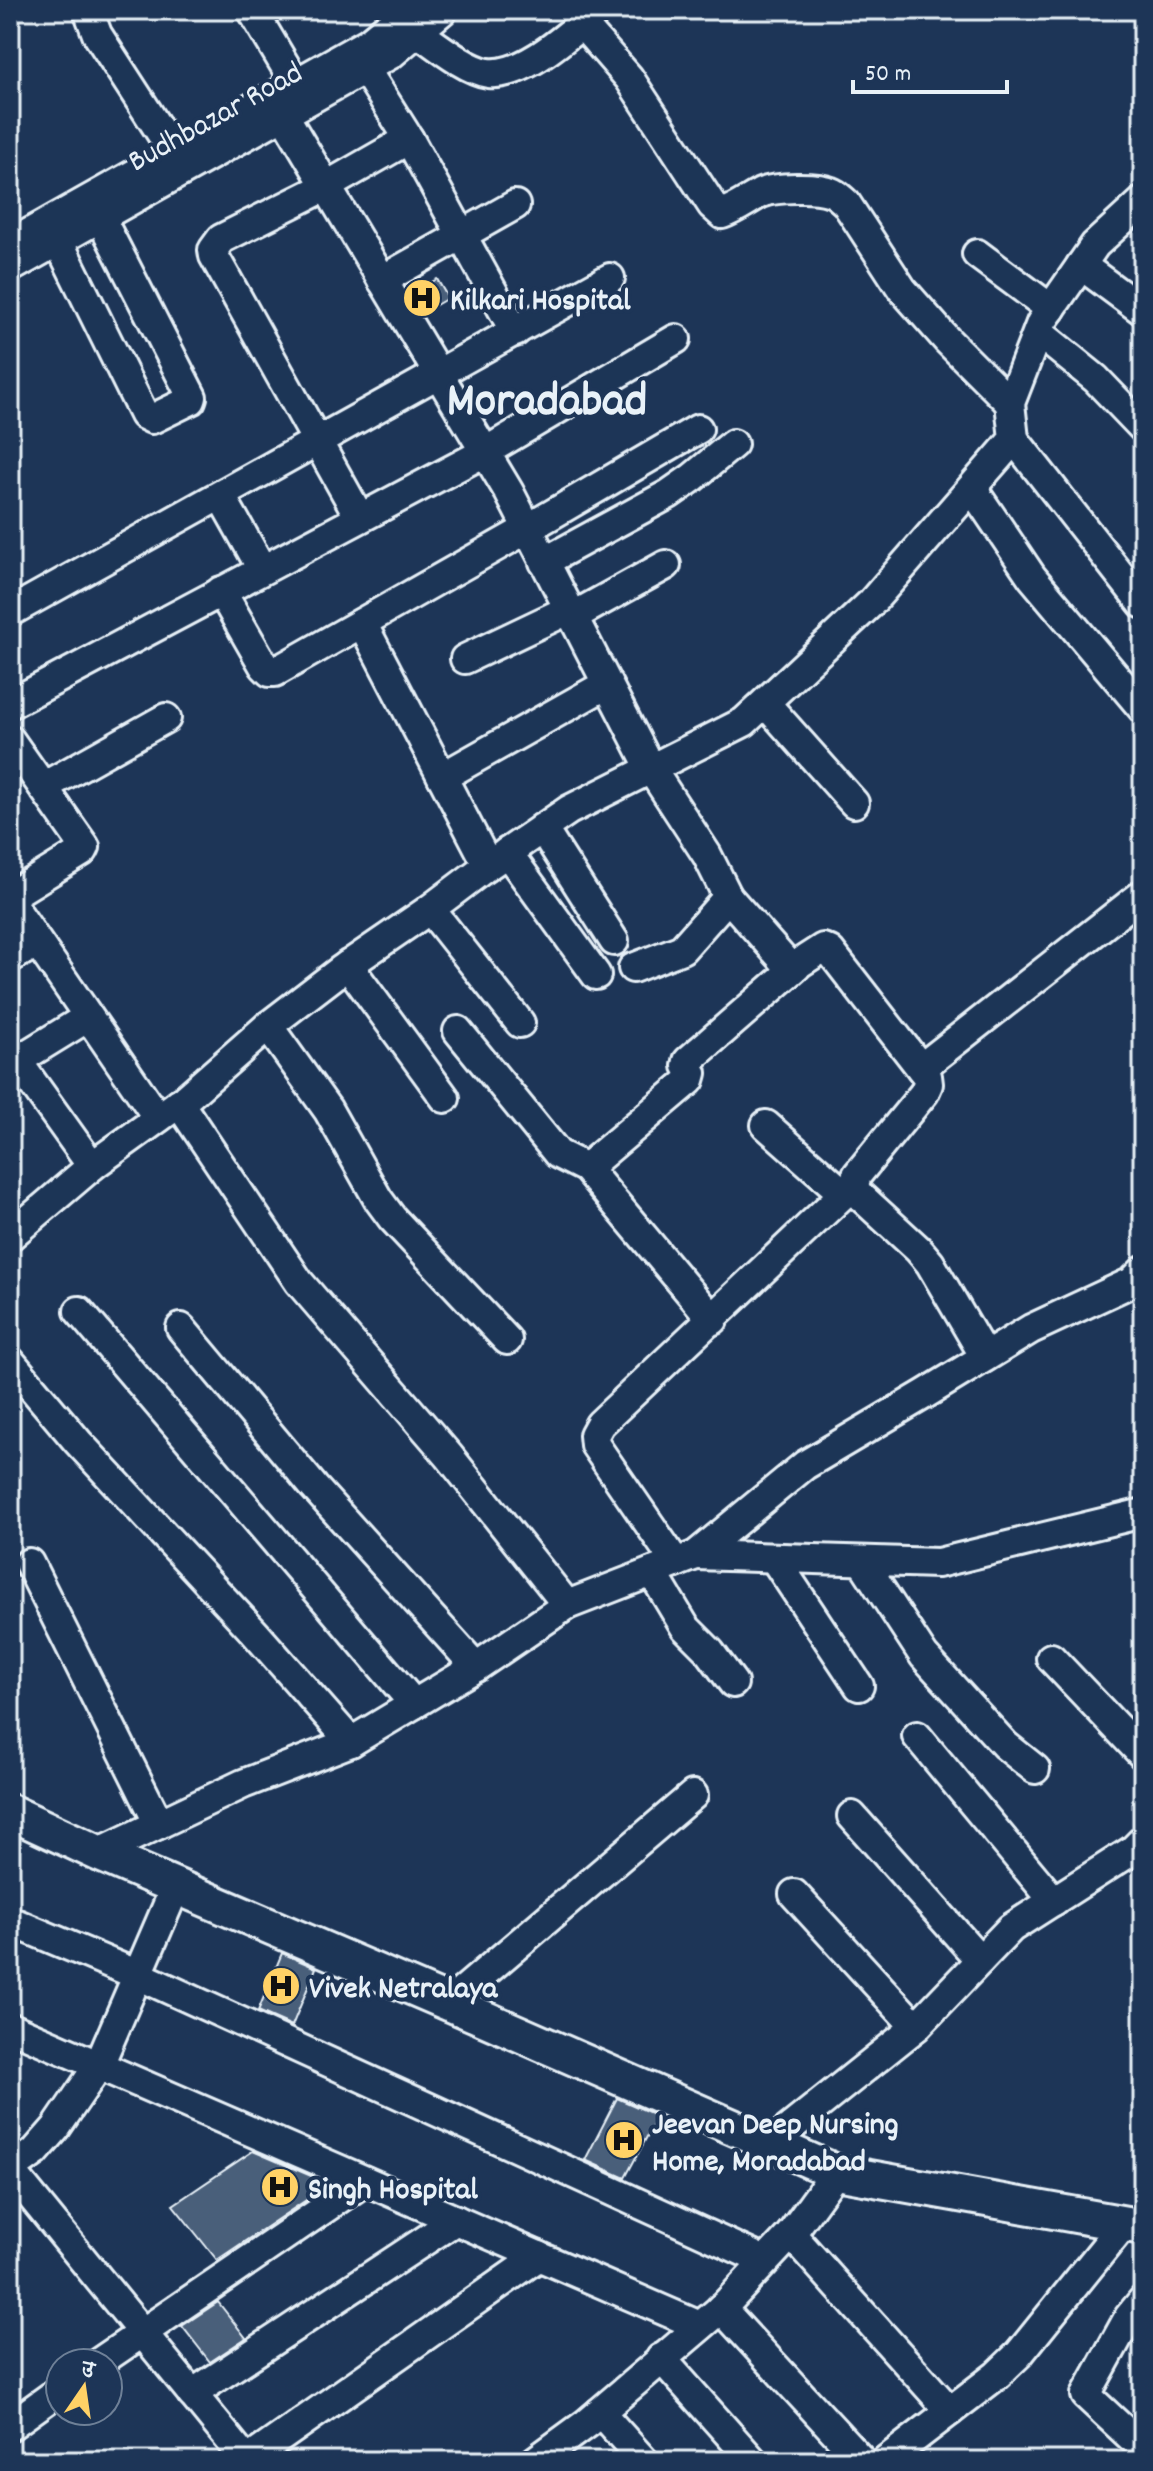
<svg xmlns="http://www.w3.org/2000/svg" width="1153" height="2471" font-family="Dekko,'Playpen Sans Deva',sans-serif">
<style>
.building{fill:#495e7a;stroke:#e8f1f8;stroke-width:2}
.lines{fill:none;stroke-linecap:round;stroke-linejoin:round}
.minor-casing{stroke:#e8f1f8;stroke-width:34}
.major-casing{stroke:#e8f1f8;stroke-width:40}
.minor{stroke:#1d3557;stroke-width:28}
.major{stroke:#1d3557;stroke-width:34}
.labels{text-anchor:middle;stroke-width:8;stroke-linejoin:round;paint-order:stroke}
.street-label{font-size:32px;fill:#e8f1f8;stroke:#1d3557}
.poi-label{font-size:32px;font-weight:bold;fill:#e8f1f8;stroke:#1d3557;text-anchor:start}
.town-label{font-size:48px;font-weight:bold;fill:#e8f1f8;stroke:#1d3557}
</style>
<rect width="100%" height="100%" fill="#1d3557"/>
<filter id="ink" filterUnits="userSpaceOnUse"><feTurbulence type="fractalNoise" baseFrequency=".0125" numOctaves="2"/><feDisplacementMap in="SourceGraphic" scale="16" xChannelSelector="R" yChannelSelector="G"/><feConvolveMatrix kernelMatrix="1 2 1 2 8 2 1 2 1" color-interpolation-filters="sRGB"/></filter>
<g filter="url(#ink)">
<g class="building">
<polygon points="437,279 448,298 422,313 411,294"/>
<polygon points="282,1953 316,1968 292,2026 258,2011"/>
<polygon points="617,2098 658,2116 625,2178 585,2160"/>
<polygon points="253,2151 330,2184 217,2260 173,2205"/>
<polygon points="218,2302 246,2338 210,2362 182,2326"/>
</g>
<g class="lines">
<g class="minor-casing">
<g id="minor">
<polyline points="88,10 97,34 174,153"/>
<polyline points="252,10 296,84"/>
<path d="M581,23L629,78L712,205L722,214C736,209 748,200 761,193C775,187 817,186 831,192C837,194 841,199 846,203L902,289L947,340L1010,403"/>
<path d="M419,33C436,45 467,70 488,73C525,77 571,32 598,10"/>
<polyline points="365,69 409,139 515,332"/>
<polyline points="273,97 509,492 651,769 707,855 728,897 788,965 792,968 823,948 830,951 927,1076 928,1084 924,1093 857,1175 854,1184 857,1193 918,1249 930,1263 985,1357"/>
<polyline points="58,241 144,415 152,419 191,400 192,397 100,217"/>
<polyline points="10,244 369,42 408,10"/>
<polyline points="977,254 1051,309"/>
<polyline points="1081,265 1143,311"/>
<polyline points="10,268 391,54 443,10"/>
<polyline points="382,280 515,205"/>
<polyline points="1038,332 1096,379 1143,428"/>
<polyline points="1014,439 1143,604"/>
<polyline points="972,488 1032,577 1143,709"/>
<polyline points="221,496 262,569"/>
<polyline points="360,518 214,256 213,250 221,239 325,187 409,139"/>
<polyline points="544,562 669,494 692,478 733,444"/>
<polyline points="221,591 264,666 270,672 275,672 527,529 698,429"/>
<polyline points="10,612 610,278"/>
<polyline points="572,617 666,565"/>
<polyline points="362,623 488,865"/>
<polyline points="465,659 568,610"/>
<polyline points="10,704 485,452 676,339"/>
<polyline points="766,704 854,803"/>
<polyline points="10,740 85,847 83,851 10,896"/>
<polyline points="442,777 607,684"/>
<polyline points="43,787 166,718"/>
<polyline points="542,828 614,941"/>
<polyline points="507,852 596,975"/>
<polyline points="10,902 158,1118"/>
<polyline points="430,909 520,1023"/>
<polyline points="10,958 37,943"/>
<polyline points="348,965 445,1098"/>
<polyline points="633,968 682,949 728,897"/>
<polyline points="268,1026 328,1110 378,1199 392,1218 507,1340"/>
<polyline points="458,1031 558,1154 586,1168 713,1320"/>
<polyline points="17,1061 92,1166"/>
<polyline points="10,1065 88,1017"/>
<polyline points="921,1068 1143,894"/>
<polyline points="179,1103 299,1282 449,1456 567,1605"/>
<polyline points="766,1125 844,1194"/>
<polyline points="586,1168 690,1080 692,1073 687,1066 688,1061 796,967"/>
<polyline points="10,1236 92,1166 185,1099 268,1026 341,970 430,909 483,869 569,810 744,722 871,603 1014,439 1010,403 1041,323 1095,245 1143,201"/>
<polyline points="79,1311 414,1704"/>
<polyline points="181,1328 314,1487 476,1667"/>
<polyline points="10,1361 78,1442 255,1633 351,1742"/>
<polyline points="696,1555 938,1563 1143,1513"/>
<polyline points="774,1558 859,1686"/>
<polyline points="862,1561 924,1656 1005,1745 1035,1769"/>
<polyline points="29,1563 159,1824"/>
<polyline points="676,1563 595,1445 594,1435 600,1424 854,1184"/>
<polyline points="652,1572 685,1627 710,1652 733,1683"/>
<polyline points="1051,1658 1143,1755"/>
<polyline points="917,1736 1054,1901"/>
<polyline points="852,1816 980,1960"/>
<polyline points="98,1853 243,1784 351,1742 476,1667 567,1605 696,1555 805,1465 925,1394 1031,1329 1132,1282 1143,1271"/>
<polyline points="176,1886 99,2065 56,2128 35,2152 10,2170 247,2461"/>
<polyline points="794,1894 916,2027"/>
<polyline points="10,1921 138,1975 765,2261"/>
<polyline points="449,2003 693,1795"/>
<polyline points="10,2027 700,2326"/>
<polyline points="771,2143 916,2027 1011,1928 1133,1850 1143,1840"/>
<polyline points="791,2234 950,2411"/>
<polyline points="1143,2300 1129,2317 1086,2395 1143,2448"/>
<polyline points="721,2308 862,2461"/>
<polyline points="661,2358 753,2461"/>
<polyline points="98,2363 365,2181"/>
<polyline points="192,2394 456,2220"/>
<polyline points="600,2412 644,2461"/>
<polyline points="10,2426 60,2390"/>
<polyline points="247,2461 539,2256"/>
<polyline points="535,2461 587,2423 723,2307 791,2234 836,2172"/>
<polyline points="885,2461 997,2375 1019,2354 1123,2225"/>
</g>
</g>
<g class="major-casing">
<polyline id="major" points="10,1812 98,1853 449,2003 836,2172 1143,2227"/>
</g>
<use href="#minor" class="minor"/>
<use href="#major" class="major"/>
</g>
</g>
<defs>
<g id="hospital-disc" transform="scale(2)"><circle r="9.5" fill="#ffd166" stroke="#1d3557"/><path d="M-5-5h3v3.5h4V-5h3V5h-3V1.5h-4V5h-3Z" fill="#111"/></g>
</defs>
<g fill-rule="evenodd">
<use href="#hospital-disc" x="422" y="298"/>
<use href="#hospital-disc" x="281" y="1986"/>
<use href="#hospital-disc" x="624" y="2140"/>
<use href="#hospital-disc" x="280" y="2187"/>
</g>
<g class="labels">
<g class="street-label">
<text transform="translate(214 115) rotate(-29)" y="11">Budhbazar Road</text>
</g>
<g class="poi-label">
<text x="450" y="309">Kilkari Hospital</text>
<text x="309" y="1997">Vivek Netralaya</text>
<text x="652" y="2133">Jeevan Deep Nursing<tspan x="652" dy="37">Home, Moradabad</tspan></text>
<text x="308" y="2198">Singh Hospital</text>
</g>
<g class="town-label">
<text x="547" y="414">Moradabad</text>
</g>
</g>
<rect width="1153" height="2471" fill="none" stroke="#1d3557" stroke-width="40"/>
<rect x="20" y="20" width="1113" height="2431" fill="none" stroke="#e8f1f8" stroke-width="3" filter="url(#ink)"/>
<g transform="translate(84 2387) rotate(13)"><circle r="38" fill="#1d3557" stroke="#6e8097" stroke-width="2"/>
<path d="M0-6L14 30L0 20L-14 30Z" fill="#ffd166"/>
<text y="-12" font-size="22" font-weight="bold" text-anchor="middle" fill="#e8f1f8">उ</text>
</g>
<path d="M853 80v12h154v-12" fill="none" stroke="#e8f1f8" stroke-width="4"/>
<text x="865" y="80" font-size="24" fill="#e8f1f8" stroke="#1d3557" stroke-width="6" paint-order="stroke">50 m</text>
</svg>
